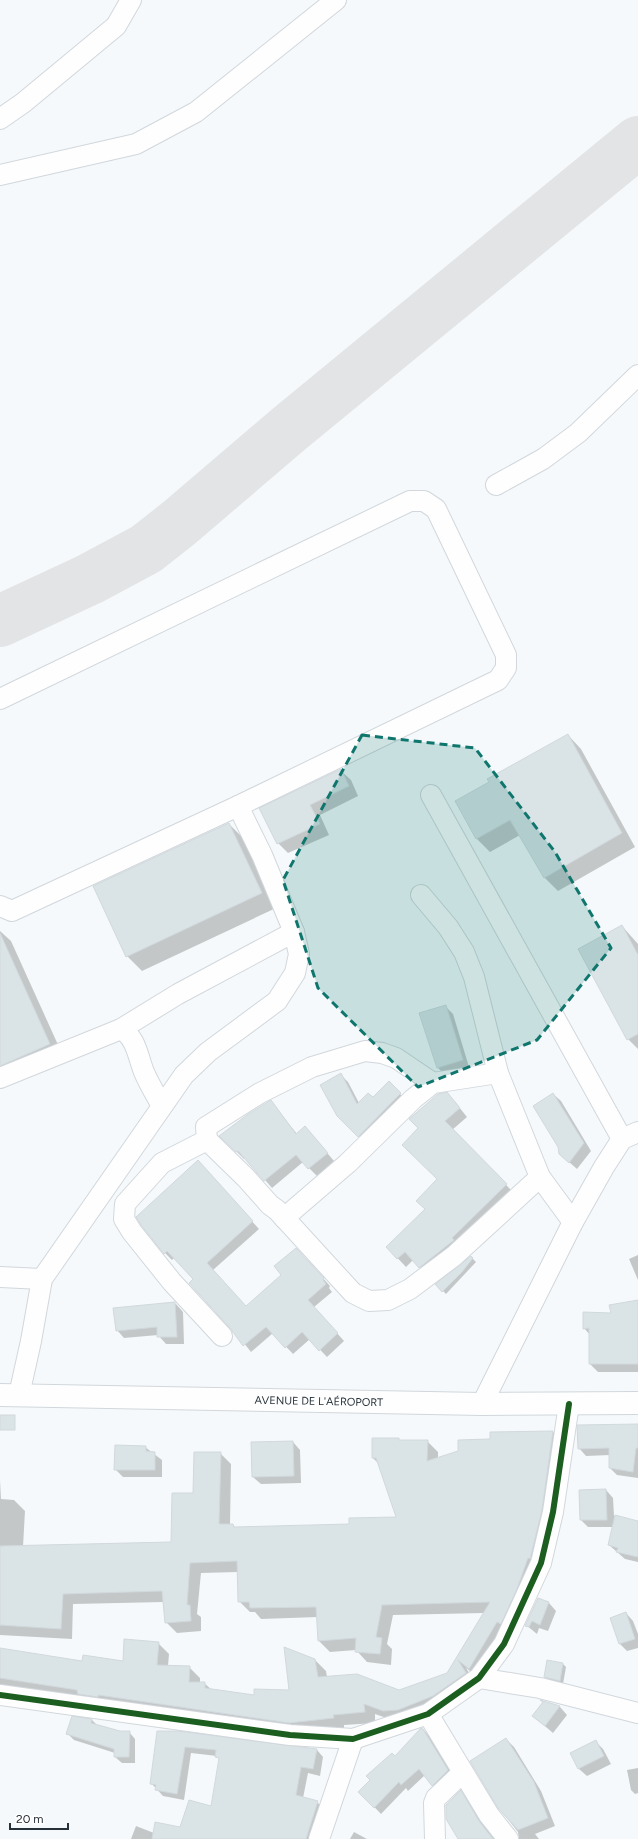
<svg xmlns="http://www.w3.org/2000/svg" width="638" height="1839" font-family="Figtree,sans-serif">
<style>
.shadow{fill:#0003}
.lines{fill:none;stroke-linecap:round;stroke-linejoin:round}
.taxiway{stroke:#e2e4e6;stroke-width:52}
.building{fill:#dae3e6;stroke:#d1d9dd}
.minor-casing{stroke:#d1d7dc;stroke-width:22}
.highway-casing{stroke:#d1d7dc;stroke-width:24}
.minor{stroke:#fefefe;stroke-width:20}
.highway{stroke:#fefefe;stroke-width:22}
.cycleway-casing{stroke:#fff;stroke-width:8}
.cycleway{stroke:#1b5e20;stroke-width:6}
.marked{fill:#0f766e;fill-opacity:0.2;stroke:#0f766e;stroke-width:3;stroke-dasharray:8 5;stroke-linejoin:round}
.labels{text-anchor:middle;stroke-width:3;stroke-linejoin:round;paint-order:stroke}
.street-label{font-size:11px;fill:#263039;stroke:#fff}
</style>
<rect width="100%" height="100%" fill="#f6f9fb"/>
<g class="shadow">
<polygon points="568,735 581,749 635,847 558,891 545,878 520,835 490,852 477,839 490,782"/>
<polygon points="340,770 351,780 358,796 320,815 329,835 288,853 278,843 261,809"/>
<polygon points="229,824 243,838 276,908 142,971 127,956"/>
<polygon points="622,926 638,944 638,1049 628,1039"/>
<polygon points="0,931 11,941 64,1058 0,1088"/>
<polygon points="445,1006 453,1014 469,1067 445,1075 437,1067"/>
<polygon points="341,1075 348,1082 359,1103 373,1099 389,1083 407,1101 366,1143 338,1115"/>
<polygon points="553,1094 561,1101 591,1151 577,1169 560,1154"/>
<polygon points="271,1102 297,1134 312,1135 334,1161 317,1176 303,1162 272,1188 246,1158 244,1159 221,1136"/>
<polygon points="455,1102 467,1117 452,1130 514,1193 428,1275 413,1260 406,1267 387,1247 426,1209 438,1179 403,1145"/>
<polygon points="205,1169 259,1229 213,1270 246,1307 303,1256 330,1286 329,1288 332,1292 314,1307 344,1341 327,1357 310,1339 293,1354 273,1333 251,1352 194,1280 174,1258 172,1260 165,1253"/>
<polygon points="638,1255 638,1280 629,1259"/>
<polygon points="471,1257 476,1262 446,1294 437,1285"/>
<polygon points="157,1304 176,1304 183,1312 184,1344 166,1344 158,1335 124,1338 117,1330"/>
<polygon points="610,1305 638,1315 638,1372 598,1372 590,1364 590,1335 584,1328 612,1314"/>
<polygon points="638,1425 638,1478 617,1475 610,1468 610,1455 586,1456 579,1448"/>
<polygon points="553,1432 564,1443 552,1521 480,1678 466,1668 476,1684 395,1721 375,1714 375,1723 344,1725 344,1728 301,1734 0,1686 0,1649 83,1662 124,1663 158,1643 169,1654 168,1666 189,1667 200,1678 200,1683 204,1683 212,1690 255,1696 290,1691 315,1660 326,1671 327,1677 399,1691 447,1674 484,1613 393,1615 387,1644 392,1649 391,1665 367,1662 356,1650 330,1652 319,1641 318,1617 261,1619 255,1612 250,1612 239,1601 238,1572 201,1573 197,1614 201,1617 201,1631 177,1633 166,1622 164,1602 73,1604 72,1639 0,1635 0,1480 1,1499 14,1500 25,1511 23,1547 172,1543 194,1494 220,1453 231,1464 230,1525 233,1525 236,1528 350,1525 397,1518 378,1463 373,1458 398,1439 400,1441 427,1441 438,1452 438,1459 491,1440 491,1433"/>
<polygon points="293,1442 300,1450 301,1483 261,1484 253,1477"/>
<polygon points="145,1447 162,1460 162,1477 123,1477 115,1469"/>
<polygon points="606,1490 613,1498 614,1516 638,1522 638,1562 625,1559 609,1545 613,1527 588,1527 581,1520"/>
<polygon points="538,1599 549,1603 556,1611 548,1631 539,1628 537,1634 526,1625"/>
<polygon points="626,1613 633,1621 638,1634 638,1648 627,1651 620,1644"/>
<polygon points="563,1664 566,1667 563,1684 549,1680 545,1677"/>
<polygon points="543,1702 560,1707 567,1715 553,1733 533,1716"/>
<polygon points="72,1718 92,1720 97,1725 120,1732 129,1732 135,1739 135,1763 122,1763 115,1757 115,1753 74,1740 68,1734"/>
<polygon points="423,1729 429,1736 454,1777 439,1792 425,1775 408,1791 406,1788 381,1814 360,1792"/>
<polygon points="158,1732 317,1750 323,1757 320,1776 308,1773 303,1798 317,1802 324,1809 315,1839 131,1839 136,1826 154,1833 181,1828 212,1807 220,1760 217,1756 191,1753 184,1800 163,1796 151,1783"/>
<polygon points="506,1739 514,1747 541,1791 555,1826 535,1834 539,1839 519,1839 518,1832 499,1808"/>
<polygon points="596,1742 603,1749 611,1764 587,1776 579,1769 571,1754"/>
<polygon points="638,1768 638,1793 635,1794 631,1790 627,1770"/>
<polygon points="461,1792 468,1799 494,1839 460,1839"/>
<polygon points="354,1832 367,1839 350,1839"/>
</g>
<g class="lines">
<polyline class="taxiway" points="0,621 90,579 146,549 179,523 289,429 638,142"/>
</g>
<g class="building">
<polygon points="568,734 622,833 544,878 510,820 476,839 455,801 489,782 487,779"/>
<polygon points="341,769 349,786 310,805 320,824 277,844 259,808"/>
<polygon points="229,823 262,893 126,957 93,886"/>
<polygon points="622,925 638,955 638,1034 627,1040 578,949"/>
<polygon points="0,933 50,1044 0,1066"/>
<polygon points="446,1005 463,1060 437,1068 419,1013"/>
<polygon points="341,1073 357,1104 368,1093 373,1097 389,1081 401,1093 358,1137 337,1116 320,1085"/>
<polygon points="447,1092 460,1108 445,1121 507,1184 452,1238 454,1240 419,1268 405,1252 397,1259 386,1247 425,1209 416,1201 437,1179 402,1145 418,1128 409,1119 438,1094"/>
<polygon points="553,1093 584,1143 569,1163 559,1154 558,1147 533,1106"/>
<polygon points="271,1100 296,1134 305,1126 328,1153 308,1169 296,1155 264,1181 238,1151 236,1152 219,1136 247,1115"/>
<polygon points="198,1160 253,1221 207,1263 246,1306 281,1275 274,1266 296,1248 324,1278 323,1280 326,1284 308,1300 338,1333 319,1351 302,1332 285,1348 266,1327 243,1346 230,1328 189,1283 193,1279 167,1251 164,1254 141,1225 136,1217"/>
<polygon points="471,1256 473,1258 462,1272 442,1292 435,1284"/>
<polygon points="638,1300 638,1364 589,1364 589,1328 583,1329 583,1312 611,1313 609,1305"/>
<polygon points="175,1302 177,1337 157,1337 157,1327 116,1331 113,1308"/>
<rect x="0" y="1415" width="15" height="15"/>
<polygon points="638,1424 638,1448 636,1448 633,1472 609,1468 609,1448 578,1449 577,1425"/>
<polygon points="553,1431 542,1510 530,1559 528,1558 517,1589 501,1624 497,1622 469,1669 458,1660 466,1673 433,1696 398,1710 383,1711 364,1704 365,1712 333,1715 334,1718 289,1723 98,1695 98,1697 78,1694 77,1690 0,1678 0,1648 82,1661 83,1655 123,1661 124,1639 159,1642 157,1665 190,1666 189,1682 205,1682 205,1688 254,1695 254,1689 289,1690 284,1647 315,1659 318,1677 357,1674 399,1690 447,1673 490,1602 382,1605 376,1637 382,1638 380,1654 355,1652 356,1638 318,1641 316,1607 250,1608 249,1602 238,1602 237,1561 190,1563 187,1605 190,1605 191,1621 165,1623 162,1591 63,1594 61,1629 0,1625 0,1546 171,1542 172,1493 193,1493 194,1452 221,1452 219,1524 233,1524 234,1527 349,1524 349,1518 396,1517 376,1458 372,1458 372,1438 399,1438 399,1440 428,1440 427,1461 458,1451 458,1440 490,1439 490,1432"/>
<polygon points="293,1441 294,1476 252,1477 251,1442"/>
<polygon points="115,1445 146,1446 146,1451 155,1452 155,1470 114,1470"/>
<polygon points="606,1489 607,1520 580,1520 579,1490"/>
<polygon points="615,1515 638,1521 638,1557 616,1552 618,1548 608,1545"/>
<polygon points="538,1598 549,1602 540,1625 532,1621 529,1627 525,1626"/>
<polygon points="626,1612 635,1639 619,1644 610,1618"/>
<polygon points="547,1660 563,1663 560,1681 544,1677"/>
<polygon points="540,1700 560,1706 545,1726 532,1716 543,1702"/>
<polygon points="72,1716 92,1719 91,1723 120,1731 130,1731 129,1757 114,1757 114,1749 66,1734"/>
<polygon points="421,1728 423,1729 448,1770 432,1786 419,1769 401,1785 399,1782 374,1808 358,1792 370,1780 366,1776 392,1753 395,1756"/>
<polygon points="157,1731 178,1731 317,1749 313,1769 301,1767 296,1795 318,1801 306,1839 152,1839 155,1822 180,1827 189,1800 211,1806 219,1758 215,1757 216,1750 185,1747 177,1794 155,1790 156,1785 150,1784"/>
<polygon points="506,1738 534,1782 548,1818 518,1830 498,1808 470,1761"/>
<polygon points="596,1740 604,1756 578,1769 570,1753"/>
<polygon points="461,1790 479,1821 493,1839 458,1839 446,1819 446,1805"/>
</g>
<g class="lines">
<g class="minor-casing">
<g id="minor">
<polyline points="0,119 23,103 116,26 131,0"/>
<polyline points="0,175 136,144 196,112 336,0"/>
<polyline points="496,485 543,459 578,433 638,375"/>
<polyline points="0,699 410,501 424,501 436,509 506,655 506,668 498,680 238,806"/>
<polyline points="431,795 622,1139"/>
<polyline points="421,895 448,927 464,952 474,977 498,1073 540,1177 573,1222"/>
<polyline points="0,906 12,911 238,806 262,855 294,932 299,954 295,973 277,1001 208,1052 184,1075 42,1279 31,1341 19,1395"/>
<path d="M121,1029C136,1037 138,1057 144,1072C149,1084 156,1095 162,1106"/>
<polyline points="0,1078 121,1029 178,994 294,932"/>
<polyline points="207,1140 246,1178 270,1205 277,1210 353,1293 369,1301 388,1300 410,1289 454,1256 540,1177"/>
<polyline points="284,1218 348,1163 413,1099 433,1083 498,1073"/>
<polyline points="0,1277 42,1279"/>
<polyline points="222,1336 172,1282 132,1232 124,1219 125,1204 162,1163 207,1140 206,1127 260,1093 312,1067 365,1051 382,1053 396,1058 433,1083"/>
<polyline points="482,1404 573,1222 604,1167 622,1139 638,1132"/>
<polyline points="479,1678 540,1688 638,1713"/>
<polyline points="0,1695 290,1735 353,1739 428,1714 479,1678 504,1644 541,1563 553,1512 569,1404"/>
<polyline points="428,1714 489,1815 508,1839"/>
<polyline points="319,1839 353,1739"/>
<polyline points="435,1839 434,1803 436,1798 462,1773"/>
</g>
</g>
<g class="highway-casing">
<g id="highway">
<path id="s1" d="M0,1395L482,1404L638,1403"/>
</g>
</g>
<use href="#minor" class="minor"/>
<use href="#highway" class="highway"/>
<g class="cycleway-casing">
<polyline id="cycleway" points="0,1695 290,1735 353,1739 428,1714 479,1678 504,1644 541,1563 553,1512 569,1404"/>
</g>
<use href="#cycleway" class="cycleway"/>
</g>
<path class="marked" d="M362,735L475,748L555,852L611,948L537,1040L418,1087L318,988L283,880Z"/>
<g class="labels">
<g class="street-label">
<text dy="4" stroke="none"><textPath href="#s1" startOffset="319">AVENUE DE L'AÉROPORT</textPath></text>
</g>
</g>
<path d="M10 1823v6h58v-6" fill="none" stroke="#263039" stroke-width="2"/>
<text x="16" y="1823" font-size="12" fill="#263039" stroke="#ffffff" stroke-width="3" paint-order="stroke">20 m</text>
</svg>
